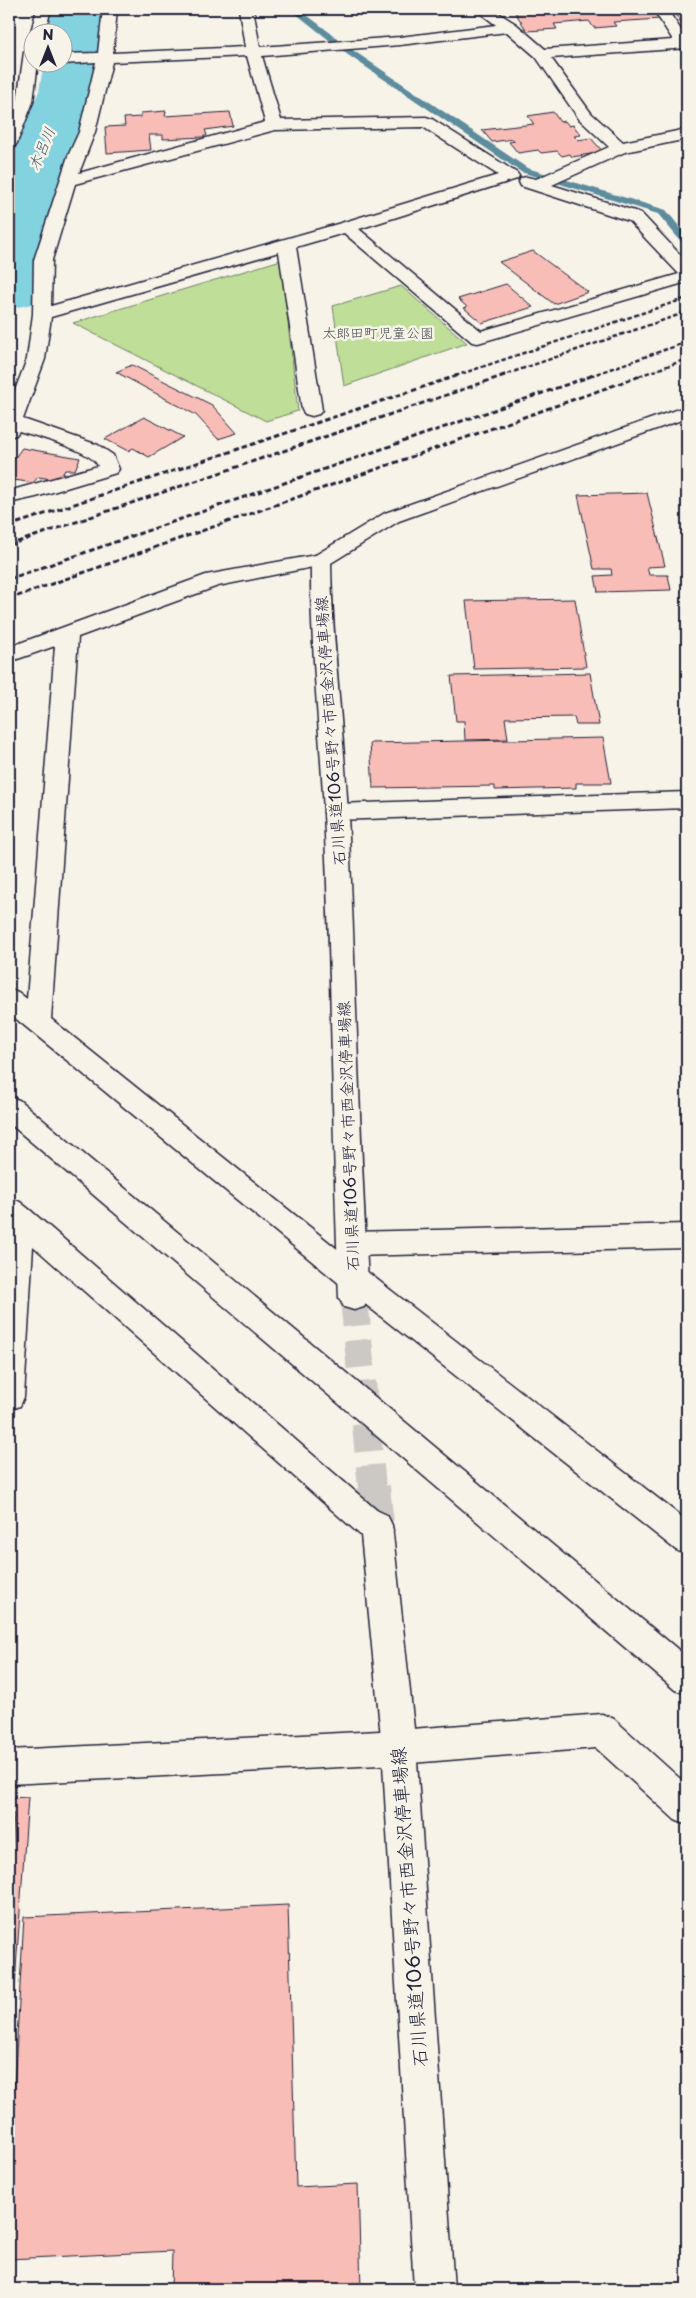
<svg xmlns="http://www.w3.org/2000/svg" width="696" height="2298" font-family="'Playpen Sans','Klee One',sans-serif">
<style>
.green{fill:#bfde97;stroke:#708069}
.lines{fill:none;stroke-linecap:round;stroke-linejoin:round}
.stream{fill:#5c8c9e;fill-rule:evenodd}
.river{fill:#83d2e0;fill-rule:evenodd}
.building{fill:#f9bdb7;stroke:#22223b}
.secondary-tunnel-far1{stroke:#ccc9c5;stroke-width:28;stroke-dasharray:28 14;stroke-linecap:butt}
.secondary-tunnel{stroke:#ccc9c5;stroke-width:36;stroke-dasharray:36 18;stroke-linecap:butt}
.street-casing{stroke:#22223b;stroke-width:3}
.secondary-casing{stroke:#22223b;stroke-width:3}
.street{fill:#f7f3e8;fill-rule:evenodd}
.secondary{fill:#f7f3e8;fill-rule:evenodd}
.rail-far1{stroke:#22223b;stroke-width:2.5;stroke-dasharray:4.5 2.5;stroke-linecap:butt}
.rail{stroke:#22223b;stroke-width:3;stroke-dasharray:5.5 3;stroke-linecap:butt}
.labels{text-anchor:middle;stroke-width:5;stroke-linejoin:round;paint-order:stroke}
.far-park-label{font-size:14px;fill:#495152;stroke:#f7f3e8}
.far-water-label{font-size:15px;font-style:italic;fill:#3f576d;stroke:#f7f3e8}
.street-label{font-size:16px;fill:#22223b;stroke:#f7f3e8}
.near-street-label{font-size:19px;fill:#22223b;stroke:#f7f3e8}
</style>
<rect width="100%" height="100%" fill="#f7f3e8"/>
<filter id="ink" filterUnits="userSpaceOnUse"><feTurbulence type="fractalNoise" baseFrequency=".02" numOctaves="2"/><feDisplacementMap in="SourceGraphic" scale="10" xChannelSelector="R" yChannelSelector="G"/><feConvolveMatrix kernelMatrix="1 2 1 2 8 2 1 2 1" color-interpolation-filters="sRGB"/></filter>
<g filter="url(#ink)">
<g class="green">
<polygon points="281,260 298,411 266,421 73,323"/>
<polygon points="401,286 467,343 344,386 333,306"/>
</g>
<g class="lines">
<polygon class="stream" points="290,9 299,9 354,51 527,168 666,210 687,236 687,245 683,244 658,214 521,172 348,55"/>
<polygon class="river" points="52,9 104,9 95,91 59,179 41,290 32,304 9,309 9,158 39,91 44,62 62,62 62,32 48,32"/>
</g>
<g class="building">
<polygon points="513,9 652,9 660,19 613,22 616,26 594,28 589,21 554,24 557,29 527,31"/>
<polygon points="674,9 687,9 687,29 684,29"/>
<polygon points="166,111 165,116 230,112 233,126 205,130 207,135 203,137 163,139 163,135 149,135 151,150 107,153 105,127 125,126 124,118 141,117 141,113"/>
<polygon points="553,112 560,122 565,121 569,126 573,125 581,135 574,136 578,140 591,138 603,152 572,157 570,154 562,156 557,151 541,153 538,150 518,153 509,142 515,141 513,139 492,142 482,130 534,124 528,116"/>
<polygon points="533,251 588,292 554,304 499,262"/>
<polygon points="506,284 533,307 482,323 464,308 467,307 458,299"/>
<polygon points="132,365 212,405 237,433 218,439 196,415 116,372"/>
<polygon points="144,417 183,437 149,457 133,448 128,451 105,439"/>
<polygon points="22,448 80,458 75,470 65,470 59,480 38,477 33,483 9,479 9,466"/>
<polygon points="647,493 665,566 647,567 649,575 668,575 671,590 598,592 595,576 612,575 611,569 594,569 578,495"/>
<polygon points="575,599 586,667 474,669 466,601"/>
<polygon points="590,673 599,725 576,725 574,717 505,718 508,739 465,740 464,721 456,721 451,676"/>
<polygon points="603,738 611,783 576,783 576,788 495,790 495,786 373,788 370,743"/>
<polygon points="28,1797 11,2040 9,2040 9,1798"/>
<polygon points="9,1814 14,1814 9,1884"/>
<polygon points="288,1905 296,2187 358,2184 361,2289 171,2289 172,2251 9,2259 13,2106 24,1917"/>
</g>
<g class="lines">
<polyline class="secondary-tunnel-far1" points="354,1298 372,1488"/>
<polyline class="secondary-tunnel" points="372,1487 376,1525"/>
<g class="street-casing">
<g id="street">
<polygon points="37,9 51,9 45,32 32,32 32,35 31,32"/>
<path d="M103,9H117L113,53L245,47L239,9H253L260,47L400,37L496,25L475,9H492L516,24L545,49L673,40L653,9H667L687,39V48L551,58L591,113L623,142L687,129V139L625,152L552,185L641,213L687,262V282L478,343L472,342L344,233L296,247L322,410L319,414L312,416L305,414L302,410L279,252L51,317L45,359L23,419L98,445L113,455L119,469L116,473L36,497L9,503V491L98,466C94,451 35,436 19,431L16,435L9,437V406L27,359L33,314L34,260L68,156L79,132L96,62L62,64L58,62H62V54L98,53ZM507,32L536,57L579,119L609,147L536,179L527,177L521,178L519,182L521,186L629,221L679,274L481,331L359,229L517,179L519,176L517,173L432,119L426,117L281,120L262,56L400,45ZM247,56L265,122L79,173L95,132L112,62ZM423,127L498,175L341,223L51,306L52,260L75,184L275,130Z"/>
<polygon points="32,47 32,62 38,62 33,102 17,143 15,146 9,148 9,123 17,102 24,52"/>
<polygon points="321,554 328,556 331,560 328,564 218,586 78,637 51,1019 341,1252 338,1244 342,1236 352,1232 687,1224 687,1248 352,1256 343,1253 687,1521 687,1555 676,1550 341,1285 9,1013 9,989 18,992 27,999 55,646 9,662 9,647 206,575"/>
<polygon points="687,792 687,808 336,820 328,818 324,812 328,806 336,804"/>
<polygon points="10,1198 20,1202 30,1210 388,1520 393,1530 388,1540 377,1545 366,1540 33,1246 24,1397 20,1406 9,1410"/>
<polygon points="602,1714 614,1719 687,1785 687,1825 675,1820 596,1748 399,1764 9,1784 9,1750 399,1730"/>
</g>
</g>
<g class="secondary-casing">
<g id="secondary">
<path d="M687,406V418L399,521L331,563C332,647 344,731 348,815C356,976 359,1137 369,1298L364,1307L354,1310L344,1307L339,1298C332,1137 332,975 324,813C320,729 310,645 311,560L314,556L385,513Z"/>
<polygon points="9,1097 19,1100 687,1657 687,1694 675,1690 9,1123"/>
<polygon points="376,1510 387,1515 392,1525 416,1747 454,2289 414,2289 382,1747 360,1525 365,1515"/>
</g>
</g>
<use href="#street" class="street"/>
<use href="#secondary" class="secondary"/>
<g class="rail-far1">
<polyline points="455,376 687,298"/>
<polyline points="501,376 687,312"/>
<polyline points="590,376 687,342"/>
<polyline points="639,376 687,359"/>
</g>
<g class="rail">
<polyline points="9,526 459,375"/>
<polyline points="9,545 505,375"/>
<polyline points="9,579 594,375"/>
<polyline points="9,599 643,375"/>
</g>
</g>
</g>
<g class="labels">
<g class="far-park-label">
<text x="378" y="338">太郎田町児童公園</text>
</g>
<g class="far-water-label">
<text transform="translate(42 149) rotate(-67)" y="5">木呂川</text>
</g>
<g class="street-label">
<text transform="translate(330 731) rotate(-94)" y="6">石川県道106号野々市西金沢停車場線</text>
<text transform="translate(348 1136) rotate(-92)" y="6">石川県道106号野々市西金沢停車場線</text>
</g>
<g class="near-street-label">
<text transform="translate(409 1907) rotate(-94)" y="7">石川県道106号野々市西金沢停車場線</text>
</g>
</g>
<rect width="696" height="2298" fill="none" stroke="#f7f3e8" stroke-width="30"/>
<rect x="15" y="15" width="666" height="2268" fill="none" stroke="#22223b" stroke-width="2" filter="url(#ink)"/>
<g transform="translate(48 48)"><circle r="24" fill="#f7f3e8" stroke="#a29fa3"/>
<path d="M0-4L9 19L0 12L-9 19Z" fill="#22223b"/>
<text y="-8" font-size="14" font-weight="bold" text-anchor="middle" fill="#22223b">N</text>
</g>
</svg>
